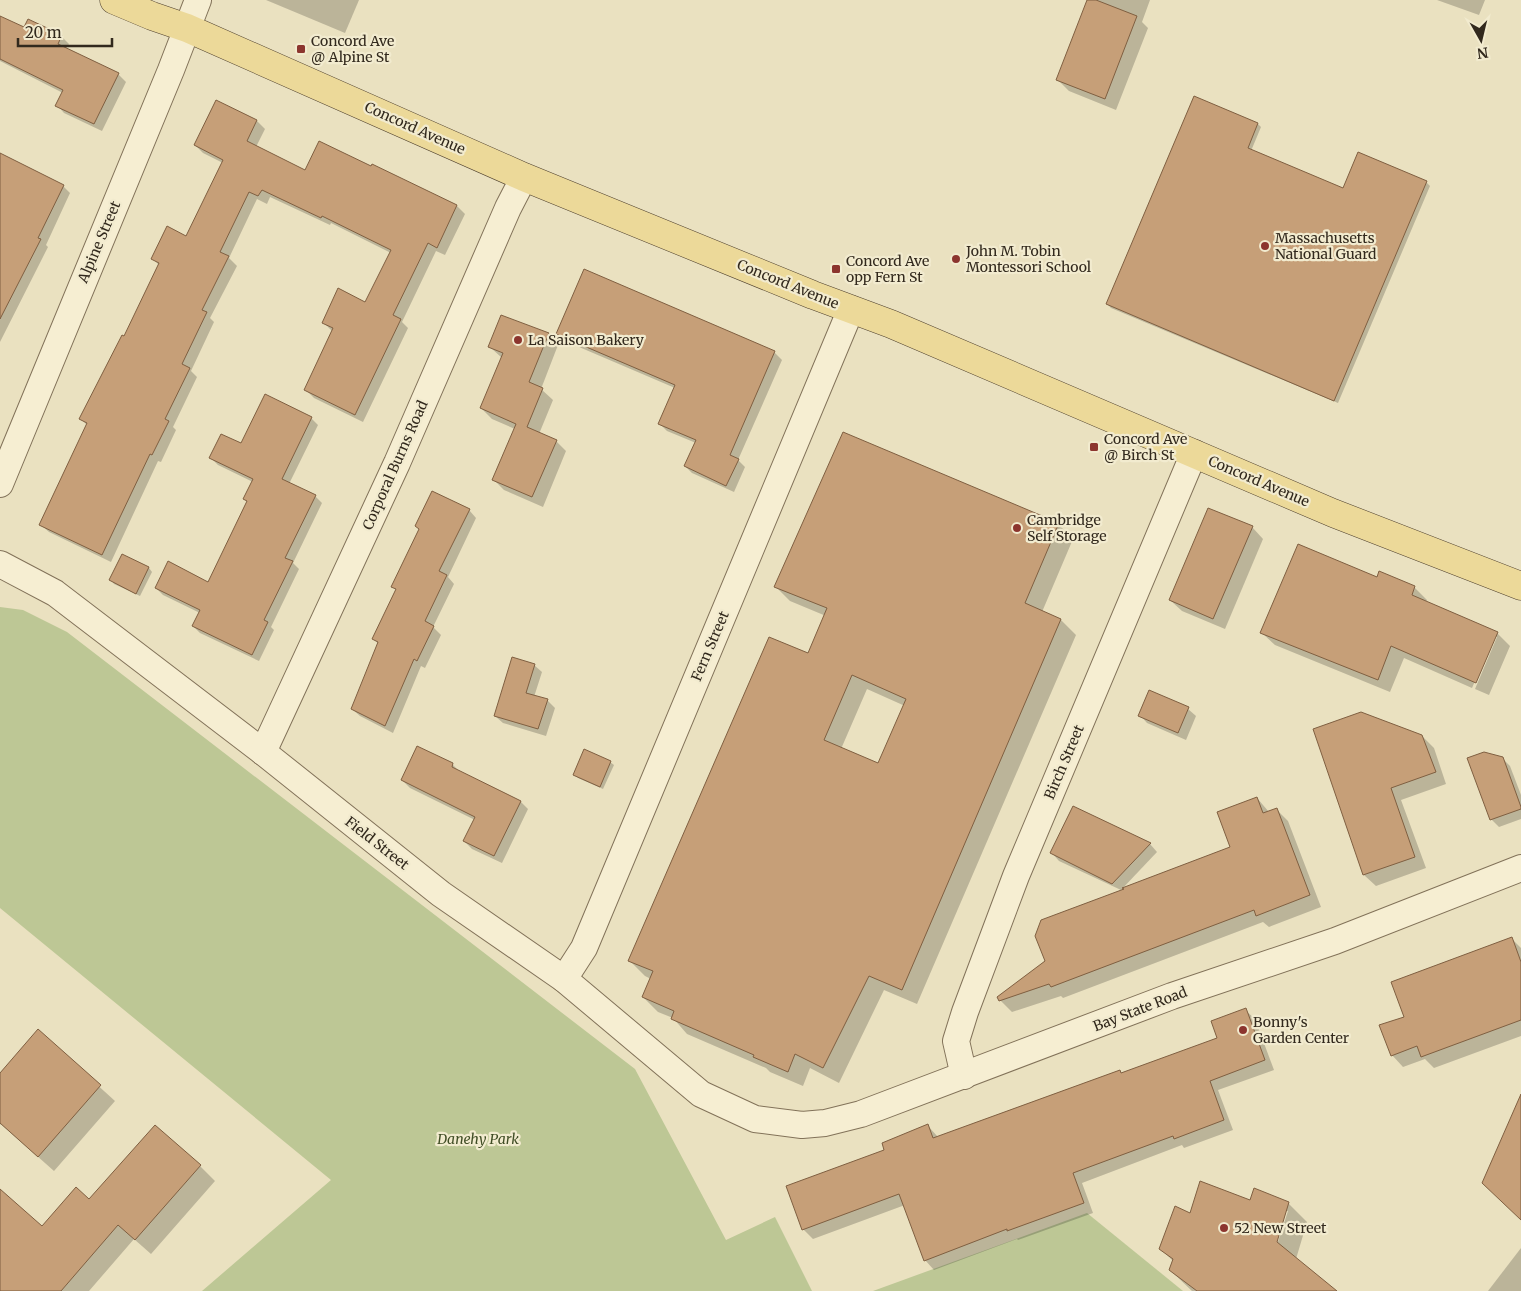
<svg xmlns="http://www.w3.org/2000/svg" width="1521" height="1291" font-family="Merriweather,serif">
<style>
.green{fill:#bdc795}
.shadow{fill:#0003;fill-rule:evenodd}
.building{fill:#c69f78;stroke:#7f5f41;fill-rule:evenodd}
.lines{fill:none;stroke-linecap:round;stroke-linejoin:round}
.street-casing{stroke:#827259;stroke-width:28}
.primary-casing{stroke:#4f402e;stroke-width:29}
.street{stroke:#f6eed2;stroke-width:26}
.primary{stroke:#ecd999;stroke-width:28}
.poi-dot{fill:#8c352e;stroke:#f2ebcf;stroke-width:2}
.labels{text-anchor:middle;stroke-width:4.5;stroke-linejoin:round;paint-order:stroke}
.poi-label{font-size:14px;fill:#32291d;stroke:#f2ebcf;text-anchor:start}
.street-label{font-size:14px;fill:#32291d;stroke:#f2ebcf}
.park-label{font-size:14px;font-style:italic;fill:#404d25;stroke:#f2ebcf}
</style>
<rect width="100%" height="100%" fill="#eae1c0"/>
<g class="green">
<polygon points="0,607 23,610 67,632 635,1069 726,1240 775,1217 812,1291 202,1291 331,1180 0,908"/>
<polygon points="1087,1213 1183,1291 873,1291"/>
</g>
<g class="shadow">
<polygon points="266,0 359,0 345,33"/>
<polygon points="1089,0 1150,0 1142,22 1148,28 1116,110 1069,91 1058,80"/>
<polygon points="1437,0 1485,0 1479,15"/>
<polygon points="0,17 25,29 61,36 69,44 66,49 118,74 126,82 102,131 64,113 57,105 63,93 0,61"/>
<polygon points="1194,97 1258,124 1261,127 1251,151 1344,190 1426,182 1430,186 1338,403 1111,308 1107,304"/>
<polygon points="216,102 257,121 265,129 256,147 305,172 457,206 465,214 445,255 436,251 402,322 408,328 363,422 314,398 306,390 333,332 323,322 366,303 391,253 331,223 330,225 270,197 267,204 257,199 229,258 237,266 210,318 214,322 191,371 197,377 173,427 176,430 161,462 158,461 111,562 49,532 40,524 87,425 81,419 124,338 159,265 153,259 187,237 223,163 203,153 195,145"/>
<polygon points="0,163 63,186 70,193 46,245 48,247 0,342"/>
<polygon points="585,271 774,352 782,360 738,460 745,467 734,492 692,473 685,466 696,443 667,431 660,424 675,388 565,341 558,333"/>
<polygon points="548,334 558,345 541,389 553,400 539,434 556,441 566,451 543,507 504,490 493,479 515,429 492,419 481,408 502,358 490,347"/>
<polygon points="311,418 318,425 289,484 315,496 322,503 293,563 299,569 271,627 274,630 259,661 200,633 193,626 200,613 163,595 156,588 209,583 248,502 244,499 253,482 218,465 211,458"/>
<polygon points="469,510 476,518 448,577 454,584 433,627 441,635 425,668 421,666 393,733 360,716 352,709 379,644 373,639 397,590 393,586"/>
<path d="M1058,524L1073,539L1042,612L1061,620L1076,635L917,1004L884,990L839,1083L810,1068L803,1086L770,1072L766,1068L687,1034L673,1018L658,1012L643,997L651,979L645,976L630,961L809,655L826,616L790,601L775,586ZM867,689L905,706L879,765L841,749Z"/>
<polygon points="1252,527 1263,539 1225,629 1182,611 1170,600"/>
<polygon points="122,555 149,568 152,572 140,596 114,584 111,580"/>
<polygon points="1378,578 1414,587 1427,600 1426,602 1497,633 1510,646 1489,695 1475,689 1497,637 1494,637 1472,688 1404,658 1390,692 1275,645 1262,633"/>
<polygon points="534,665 542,672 534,697 547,700 555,708 546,736 503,723 495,716"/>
<polygon points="1150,692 1188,709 1196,716 1186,740 1147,723 1140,715"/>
<polygon points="1314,730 1422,736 1434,748 1446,784 1401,800 1426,868 1376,886 1364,875"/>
<polygon points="1502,758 1510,766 1521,795 1521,819 1499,827 1491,819"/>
<polygon points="610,762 614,765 603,789 578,778 575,775"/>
<polygon points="452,764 460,772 521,802 528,809 502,863 472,849 464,841 475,820 410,788 402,780"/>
<polygon points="1257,798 1269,812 1277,810 1288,821 1321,907 1269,927 1263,922 1063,998 1061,996 1012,1012 1000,1000 1126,890 1231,848"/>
<polygon points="1074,808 1150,844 1157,852 1121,890 1059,861 1052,853"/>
<polygon points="1512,939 1521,948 1521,1036 1434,1068 1425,1059 1403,1067 1392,1055 1405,1017"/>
<polygon points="1245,1010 1255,1019 1274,1070 1218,1090 1233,1130 1184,1148 1182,1145 1082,1183 1093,1213 1018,1240 1017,1239 934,1270 925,1260 905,1205 813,1239 803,1229 886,1150 928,1126 938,1137 1119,1071 1122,1074 1219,1039"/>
<polygon points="38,1031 115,1101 54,1171 1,1124 0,1125 0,1072 2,1073"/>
<polygon points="200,1166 215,1181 151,1254 134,1239 89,1291 0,1291 0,1191 42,1227 90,1201"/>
<path d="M1250,1201L1288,1203L1307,1222L1296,1259L1335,1291H1192L1170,1270L1173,1261L1160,1248L1191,1215ZM1285,1211H1288L1276,1248H1274Z"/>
<polygon points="1521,1248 1521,1291 1488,1291"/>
</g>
<g class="building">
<polygon points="1087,0 1096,0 1137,16 1105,99 1056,80"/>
<polygon points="0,16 24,27 28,19 62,35 58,44 119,73 94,124 55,106 63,90 0,59"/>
<polygon points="1194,96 1258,123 1248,148 1343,188 1358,152 1427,181 1334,401 1106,304"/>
<polygon points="216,100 257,120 247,141 305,170 319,141 371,166 372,164 457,205 437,248 428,243 393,315 401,319 355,415 304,390 333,328 322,323 338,288 365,302 391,250 322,216 321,218 262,190 258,196 249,192 220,252 229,256 202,310 207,312 182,364 190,368 165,419 169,421 152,455 150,454 102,555 39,525 87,423 79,419 122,335 124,336 159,263 151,259 167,226 186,236 223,160 194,145"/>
<polygon points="0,153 64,185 38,238 41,239 0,319"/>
<polygon points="584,269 775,351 730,455 739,459 726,486 684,466 696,440 658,424 675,385 556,334"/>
<polygon points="501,315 549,333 529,382 543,388 527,427 557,440 532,497 492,480 516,424 480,408 503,353 488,347"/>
<polygon points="265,394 312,417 282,479 316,495 285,558 293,561 264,620 268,622 252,655 192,626 200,610 155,588 168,561 208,582 247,501 243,499 253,479 209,458 221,434 241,443"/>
<path d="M843,432L1059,523L1025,603L1061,619L902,990L869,976L823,1068L795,1054L788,1072L753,1057L754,1055L671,1019L674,1011L642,997L653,971L628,961L769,637L808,653L827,608L774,587ZM852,675L906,699L878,763L824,740Z"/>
<polygon points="432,491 470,509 439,571 447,575 425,621 434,626 417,661 414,659 385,726 351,709 378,642 372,639 396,589 391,587 419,529 415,526"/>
<polygon points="1208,508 1253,526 1213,619 1169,600"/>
<polygon points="1298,544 1377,577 1379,571 1415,586 1412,595 1498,632 1476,683 1391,646 1378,680 1260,633"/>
<polygon points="122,554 149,567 136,594 109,580"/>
<polygon points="512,657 535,664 526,693 548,699 538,729 494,716"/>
<polygon points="1149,690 1189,707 1178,733 1138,716"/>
<polygon points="1361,712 1422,735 1436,772 1391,788 1415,857 1363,875 1313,729"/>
<polygon points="417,746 453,763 452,767 521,801 494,856 463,841 475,817 401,780"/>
<polygon points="584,749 611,761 600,787 573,775"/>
<polygon points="1484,752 1503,757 1521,807 1521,809 1490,820 1467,758"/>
<polygon points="1257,797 1263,813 1277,808 1310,895 1256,916 1254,910 1051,987 1049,984 999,1001 997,997 1045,961 1035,936 1041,920 1124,889 1122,888 1230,847 1217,812"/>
<polygon points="1073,806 1151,843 1112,884 1050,853"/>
<polygon points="1512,937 1521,962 1521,1020 1421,1057 1417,1046 1391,1056 1379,1025 1404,1017 1391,982"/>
<polygon points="1246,1008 1265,1060 1210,1081 1224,1120 1174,1139 1173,1136 1073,1173 1084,1203 1007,1231 1007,1229 924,1261 899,1194 802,1230 786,1186 884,1150 882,1143 928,1124 933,1138 1120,1070 1121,1073 1217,1038 1211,1021"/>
<polygon points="38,1029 101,1085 38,1157 0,1123 0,1073"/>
<polygon points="1521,1094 1521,1220 1482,1183"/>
<polygon points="155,1125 201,1165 135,1240 118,1225 61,1291 0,1291 0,1189 42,1226 76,1187 89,1199"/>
<polygon points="1200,1181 1250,1200 1254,1188 1289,1202 1277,1242 1337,1291 1197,1291 1169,1270 1173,1259 1159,1249 1175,1206 1190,1213"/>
</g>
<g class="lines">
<g class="street-casing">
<g id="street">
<polyline points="0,484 171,70 198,0"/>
<polyline points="0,564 55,593 263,752 441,894 564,979 701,1094 755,1119 802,1125 825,1123 861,1114 1172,996 1335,941 1521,868"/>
<polyline points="263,752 397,463 508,208 524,177"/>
<polyline points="564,979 584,948 851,309"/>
<polyline points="964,1076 956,1041 965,1012 1016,876 1194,453"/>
</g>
</g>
<g class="primary-casing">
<polyline id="primary" points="114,0 152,16 187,28 524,177 813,295 891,324 1333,513 1521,586"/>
</g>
<use href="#street" class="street"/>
<use href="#primary" class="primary"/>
</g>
<g class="poi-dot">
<rect x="296" y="44" width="10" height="10" rx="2.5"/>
<circle cx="1265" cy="246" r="5"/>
<circle cx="956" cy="259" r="5"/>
<rect x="831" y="264" width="10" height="10" rx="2.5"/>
<circle cx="518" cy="340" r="5"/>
<rect x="1089" y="442" width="10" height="10" rx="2.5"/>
<circle cx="1017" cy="528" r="5"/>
<circle cx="1243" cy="1030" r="5"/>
<circle cx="1224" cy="1228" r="5"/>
</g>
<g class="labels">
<g class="poi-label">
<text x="311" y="46">Concord Ave<tspan x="311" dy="16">@ Alpine St</tspan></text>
<text x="1275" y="243">Massachusetts<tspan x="1275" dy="16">National Guard</tspan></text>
<text x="966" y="256">John M. Tobin<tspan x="966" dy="16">Montessori School</tspan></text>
<text x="846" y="266">Concord Ave<tspan x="846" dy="16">opp Fern St</tspan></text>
<text x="528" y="345">La Saison Bakery</text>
<text x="1104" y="444">Concord Ave<tspan x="1104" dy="16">@ Birch St</tspan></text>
<text x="1027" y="525">Cambridge<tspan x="1027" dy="16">Self Storage</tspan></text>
<text x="1253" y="1027">Bonny's<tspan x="1253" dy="16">Garden Center</tspan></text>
<text x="1234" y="1233">52 New Street</text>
</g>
<g class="street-label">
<text transform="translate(415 128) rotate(24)" y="5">Concord Avenue</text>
<text transform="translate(99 242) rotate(-67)" y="5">Alpine Street</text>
<text transform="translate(788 284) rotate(22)" y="5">Concord Avenue</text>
<text transform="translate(395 465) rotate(-66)" y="5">Corporal Burns Road</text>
<text transform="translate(1259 481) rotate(23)" y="5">Concord Avenue</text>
<text transform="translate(710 646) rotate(-67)" y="5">Fern Street</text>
<text transform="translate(1064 762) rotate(-67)" y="5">Birch Street</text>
<text transform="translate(377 843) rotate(38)" y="5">Field Street</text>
<text transform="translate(1140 1009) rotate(-21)" y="5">Bay State Road</text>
</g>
<g class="park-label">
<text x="478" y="1144">Danehy Park</text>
</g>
</g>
<g transform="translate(1481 40) rotate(172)" stroke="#f2ebcf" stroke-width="4" paint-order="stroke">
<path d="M0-4L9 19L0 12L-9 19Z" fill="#32291d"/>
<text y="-8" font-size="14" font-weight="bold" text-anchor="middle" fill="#32291d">N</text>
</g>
<path d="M18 38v8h94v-8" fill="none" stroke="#32291d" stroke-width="2.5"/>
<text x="25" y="38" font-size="15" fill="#32291d" stroke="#f2ebcf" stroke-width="4" paint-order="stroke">20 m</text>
</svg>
